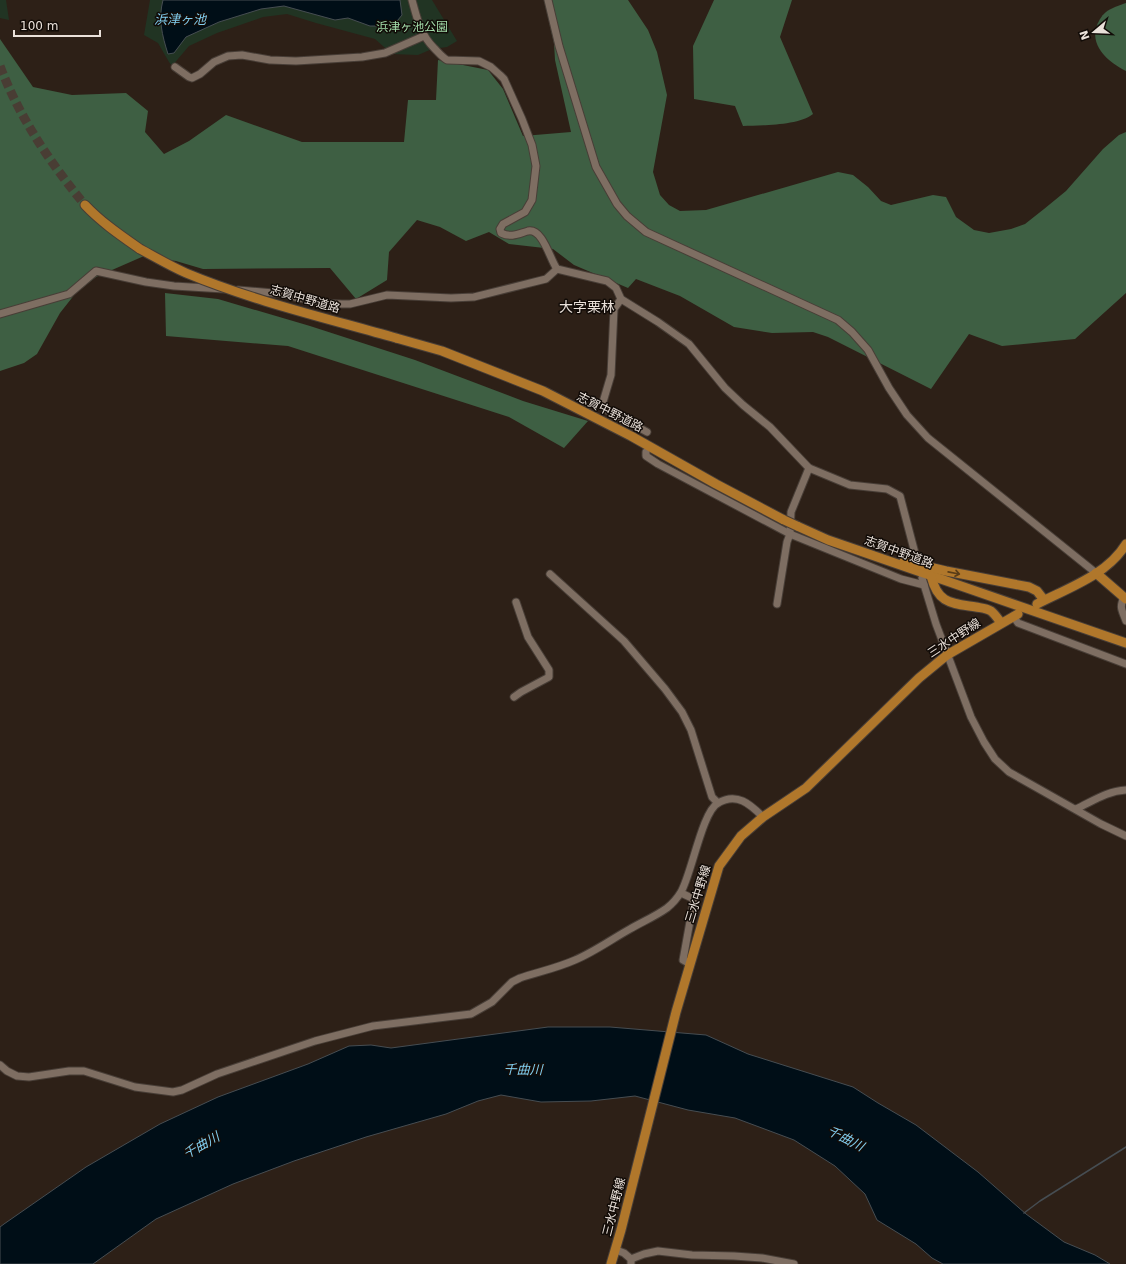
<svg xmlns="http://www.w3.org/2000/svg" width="1126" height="1264" font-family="'DejaVu Sans','Noto Sans JP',sans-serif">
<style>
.green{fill:#213423}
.forest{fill:#3e5f43}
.water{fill:#000e17;stroke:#464d52}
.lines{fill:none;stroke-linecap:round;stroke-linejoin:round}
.stream{stroke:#464d52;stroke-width:1.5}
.major-tunnel{stroke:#493d34;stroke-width:9;stroke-dasharray:9 4.5;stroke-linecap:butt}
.minor-casing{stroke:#483e37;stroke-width:9}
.major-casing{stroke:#483e37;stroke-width:11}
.minor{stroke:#7e6e62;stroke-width:7}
.major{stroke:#b0772b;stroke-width:9}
.major-bridge-casing{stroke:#483e37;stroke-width:11;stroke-linecap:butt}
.major-bridge{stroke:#b0772b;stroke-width:9}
.oneway{stroke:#593c17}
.labels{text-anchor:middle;stroke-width:3;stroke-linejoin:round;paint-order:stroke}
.park-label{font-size:12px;fill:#a3dcaa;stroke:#110b07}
.street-label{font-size:12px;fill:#eae1da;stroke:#110b07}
.water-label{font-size:13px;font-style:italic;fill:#80cdef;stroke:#110b07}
.quarter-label{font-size:14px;fill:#eae1da;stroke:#110b07}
</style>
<rect width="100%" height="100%" fill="#2d2017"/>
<g class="green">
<polygon points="0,0 6,0 9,20 0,18"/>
<polygon points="150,0 432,0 457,41 447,47 432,49 418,55 392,54 375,39 316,23 287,14 263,17 217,33 189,46 172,66 169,62 158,43 144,35"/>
</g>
<g class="forest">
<polygon points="544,0 628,0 648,30 657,52 667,95 653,172 660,195 669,205 680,211 706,210 838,172 853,175 868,187 881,201 891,205 933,195 946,197 956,217 974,230 989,233 1011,229 1025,224 1044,209 1066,191 1103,149 1119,135 1126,132 1126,293 1075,339 1002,346 969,334 931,389 828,337 813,332 772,333 734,327 680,296 636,279 628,288 574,265 553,249 509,244 489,232 466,241 440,227 417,220 389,252 387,280 356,299 330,268 203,269 176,261 144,256 96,277 75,294 60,313 37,354 24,363 0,371 0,39 33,87 72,95 126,93 148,111 145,132 164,154 189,141 226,115 302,142 404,142 408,100 436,100 438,60 488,70 503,89 523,136 571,132 555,60 554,43"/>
<path d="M714,0H792L780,37L813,114C798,126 762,125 743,126L735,106L694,99L693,46Z"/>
<path d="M1126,3V71C1110,63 1091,48 1096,28C1098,22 1101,16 1106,12C1111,8 1120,5 1126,3Z"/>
<polygon points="165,293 218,299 310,326 415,360 523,401 588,421 564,448 509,417 288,346 166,336"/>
</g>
<g class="water">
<path d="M163,0H400L402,15L393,26H370L348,18L335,20L284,6L261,9L219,22L186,37L174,53L168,54C162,35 158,19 163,0Z"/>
<polygon points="548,1027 610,1027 706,1035 748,1054 853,1087 878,1103 916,1125 978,1172 1026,1214 1064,1242 1095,1255 1110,1264 943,1264 932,1258 916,1244 877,1220 865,1194 835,1166 794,1140 735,1118 688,1110 635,1096 591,1101 541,1102 501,1095 478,1101 446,1114 366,1137 294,1161 233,1184 156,1219 93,1264 0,1264 0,1227 4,1224 86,1167 160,1124 218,1097 308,1064 349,1046 371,1045 391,1048"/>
</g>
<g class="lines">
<polyline class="stream" points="1024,1213 1040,1201 1126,1147"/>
<path class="major-tunnel" d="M0,66C19,117 51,164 85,205"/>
<g class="minor-casing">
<g id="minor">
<path d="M412,0C417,18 420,34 434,48C438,52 442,57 447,60L479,61L491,67L500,75L504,79L522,119L532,145L536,166L532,200L525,212L503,224L500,229L501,233C511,238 518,234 528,231C543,228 550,260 557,269L607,281L616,288L621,299L658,322L689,344L725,388L743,405L770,427L809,468L850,485L887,489L900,496L916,557"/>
<polyline points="548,0 559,46 596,167 617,204 627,216 646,232 838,320 852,332 868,350 889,388 907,415 928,438 1096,573"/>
<polyline points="175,67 189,77 192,78 200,74 214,62 228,56 242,55 270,60 296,61 362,57 385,53 424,36"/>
<polyline points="238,290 285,294 298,298 307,299 323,303 342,304 350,304 387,295 451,298 474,297 546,279 557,269"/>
<polyline points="621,299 614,309 611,375 603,402 605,409 647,432"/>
<polyline points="0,314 69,294 96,271 146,282 174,286 224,289"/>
<polyline points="646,452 646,456 658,464 790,534 901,579 924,585"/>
<polyline points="550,574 624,641 665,689 682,712 691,730 712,797 718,803"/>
<polyline points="922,578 936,624 971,717 984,742 995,759 1009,772 1101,824 1126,836"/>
<path d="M1124,597C1119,608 1122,610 1126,621"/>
<polyline points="777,604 787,542 790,534 791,512 809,468"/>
<polyline points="1013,616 1018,623 1126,664"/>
<polyline points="514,697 521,692 549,677 549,670 528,637 516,602"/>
<path d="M1076,809C1093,801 1107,791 1126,790"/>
<polyline points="681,893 694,899 683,960 690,964"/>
<path d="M0,1065L7,1071L17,1076L29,1077L69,1071H84L135,1087L173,1092L182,1090L217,1074L315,1041L373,1026L471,1014L492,1002L512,982L520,978C538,972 557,968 575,960C594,952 612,939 630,929C642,922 656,916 667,908C672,904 678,897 681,892C692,873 702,812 718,803C737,792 750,804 763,817"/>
<polyline points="616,1250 624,1253 631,1259 631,1263"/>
<polyline points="631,1259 644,1254 658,1251 692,1255 734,1256 762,1258 794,1264"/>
</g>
</g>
<g class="major-casing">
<g id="major">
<path d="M85,205C101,222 120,235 140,249"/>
<polyline points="396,338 442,351 543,391 631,436 716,484 784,520"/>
<polyline points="797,526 828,540 860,551 1126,643"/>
<polyline points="904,561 946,571 1029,587 1037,591 1044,600"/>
<polyline points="1096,573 1126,599"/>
<path d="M931,576C938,604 951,603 976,607C981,608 986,608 991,611C995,614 998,619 1001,623"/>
<path d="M1037,604C1068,588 1107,575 1126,544"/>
<polyline points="611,1264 621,1230 676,1012 719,866 741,836 763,817 806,788 919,678 947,655 1018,614"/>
</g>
</g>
<use href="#minor" class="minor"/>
<use href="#major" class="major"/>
<g class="major-bridge-casing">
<g id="major-bridge">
<path d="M140,249C155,257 170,266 186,273C253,301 326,318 396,338"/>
<polyline points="784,520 797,526"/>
</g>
</g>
<use href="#major-bridge" class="major-bridge"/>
</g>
<defs><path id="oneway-shaft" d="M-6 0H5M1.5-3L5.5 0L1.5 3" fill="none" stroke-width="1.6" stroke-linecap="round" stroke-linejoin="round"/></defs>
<use class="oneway" href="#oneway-shaft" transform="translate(954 573) rotate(11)"/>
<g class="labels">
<g class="park-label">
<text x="412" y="31">浜津ヶ池公園</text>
</g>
<g class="street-label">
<text transform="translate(305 299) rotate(16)" y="4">志賀中野道路</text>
<text transform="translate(610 412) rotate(27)" y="4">志賀中野道路</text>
<text transform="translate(899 552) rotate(20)" y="4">志賀中野道路</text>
<text transform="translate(954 638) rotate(-33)" y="4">三水中野線</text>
<text transform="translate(698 894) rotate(-73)" y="4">三水中野線</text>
<text transform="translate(614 1207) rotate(-76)" y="4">三水中野線</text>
</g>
<g class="water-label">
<text x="180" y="24">浜津ヶ池</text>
<text transform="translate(523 1069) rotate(1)" y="5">千曲川</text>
<text transform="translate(846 1138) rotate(27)" y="5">千曲川</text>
<text transform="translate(201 1145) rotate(-30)" y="5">千曲川</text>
</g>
<g class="quarter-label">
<text x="587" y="312">大字栗林</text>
</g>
</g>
<g transform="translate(1094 32) rotate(251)" stroke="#110b07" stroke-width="3" paint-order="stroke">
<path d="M0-3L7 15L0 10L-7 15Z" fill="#eae1da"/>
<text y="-6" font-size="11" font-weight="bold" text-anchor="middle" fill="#eae1da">N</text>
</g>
<path d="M14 30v6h86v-6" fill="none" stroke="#eae1da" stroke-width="2"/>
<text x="20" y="30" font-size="12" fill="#eae1da" stroke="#110b07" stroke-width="3" paint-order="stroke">100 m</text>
</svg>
